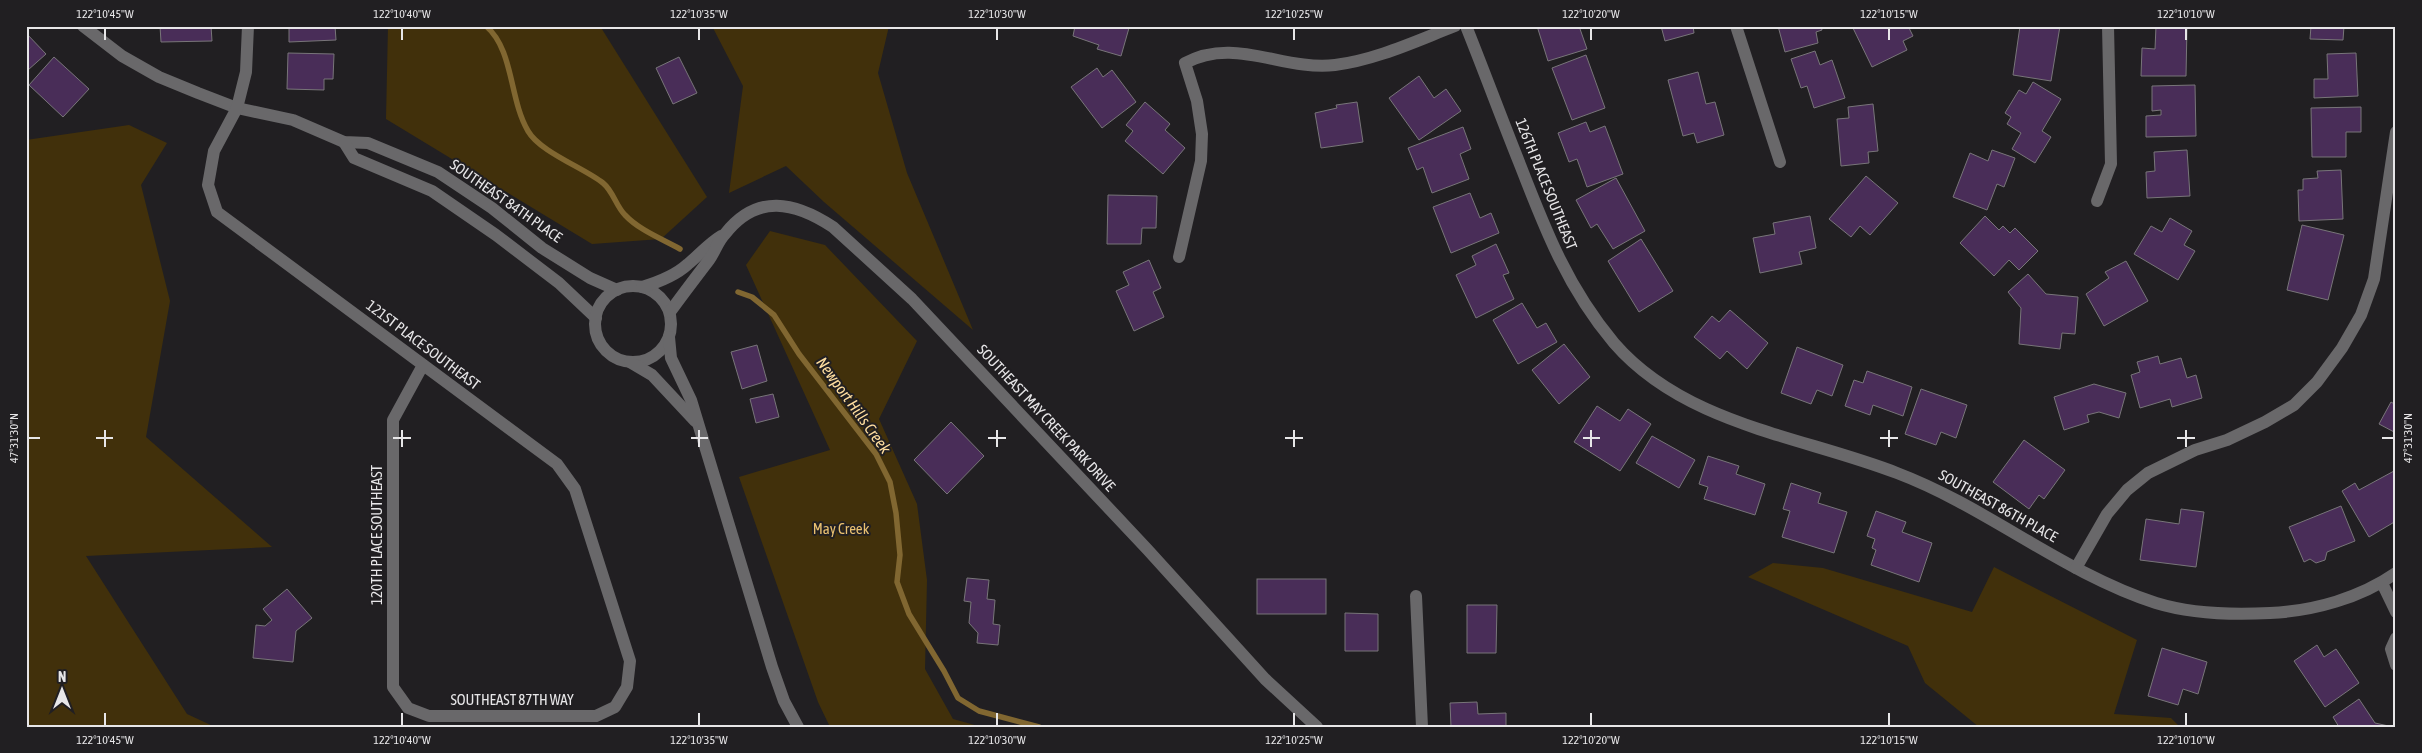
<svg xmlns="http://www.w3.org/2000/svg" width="2422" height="753" font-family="'Asap Condensed',sans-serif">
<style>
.green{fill:#41300b}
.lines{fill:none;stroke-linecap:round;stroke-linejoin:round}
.stream{stroke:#816731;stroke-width:5.5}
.building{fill:#492d58;stroke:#787579}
.minor{stroke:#69686a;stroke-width:12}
.ticks{fill:none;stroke:#e7e6e8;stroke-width:2}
.labels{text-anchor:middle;stroke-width:4;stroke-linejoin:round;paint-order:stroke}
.street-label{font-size:15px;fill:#e7e6e8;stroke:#211f22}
.park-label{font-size:15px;fill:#eac171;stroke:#211f22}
.water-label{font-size:16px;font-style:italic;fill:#ffde9f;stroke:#211f22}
.neatline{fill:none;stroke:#e7e6e8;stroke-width:2}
.ticks-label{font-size:12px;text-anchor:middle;fill:#e7e6e8}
</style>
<rect width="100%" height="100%" fill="#211f22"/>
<g class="green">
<polygon points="388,26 600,26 707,197 661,239 592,244 386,119"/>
<polygon points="712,26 889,26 878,73 907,173 973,330 824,202 786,166 729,193 743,86"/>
<polygon points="129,125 167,143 141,185 170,301 146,437 272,547 86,556 187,714 215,727 26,727 26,140"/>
<polygon points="770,231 825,245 917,341 879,419 917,504 927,580 925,669 953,719 982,727 830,727 818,702 739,477 830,450 746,265"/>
<polygon points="1773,563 1823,568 1972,612 1994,567 2137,640 2114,714 2171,718 2180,727 1979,727 1925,683 1908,646 1748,577"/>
</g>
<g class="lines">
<g class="stream">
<path d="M486,26C514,50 509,99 528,131C540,152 584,168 603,183C613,191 616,206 625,215C639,230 662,239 680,249"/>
<polyline points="738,292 752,297 774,315 799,354 876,454 890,482 896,513 900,555 897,582 909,614 944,671 958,698 979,711 1039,727"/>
</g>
</g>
<g class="building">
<polygon points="160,26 211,26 212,41 161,42"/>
<polygon points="289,26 335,26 336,40 289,42"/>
<polygon points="1075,26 1123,26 1129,28 1121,56 1097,49 1099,45 1073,36"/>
<polygon points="1537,26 1579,26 1587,49 1548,61"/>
<polygon points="1661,26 1693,26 1694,33 1665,41"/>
<polygon points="1778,26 1821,26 1822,30 1816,32 1818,43 1785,52"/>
<polygon points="1852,26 1908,26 1913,36 1903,41 1907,50 1872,67"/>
<polygon points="2020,26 2060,26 2051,81 2013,75"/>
<polygon points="2156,26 2187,26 2186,76 2141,76 2142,48 2155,49"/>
<polygon points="2311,26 2344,26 2343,40 2310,39"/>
<polygon points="26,33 46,54 28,70 26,68"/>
<polygon points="1815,51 1820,65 1832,60 1845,98 1814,108 1807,86 1801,88 1791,59"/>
<polygon points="288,53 334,54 333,79 324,79 324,90 287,89"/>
<polygon points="2356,53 2358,96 2314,98 2314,79 2328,79 2327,54"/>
<polygon points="1586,55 1605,108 1572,120 1552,68"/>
<polygon points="54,57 89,89 63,117 29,85"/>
<polygon points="679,57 697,93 673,104 656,68"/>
<polygon points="1097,68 1103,77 1112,70 1136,102 1102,128 1071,87"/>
<polygon points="1698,72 1706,104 1715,102 1724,135 1697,143 1694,133 1683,136 1668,80"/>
<polygon points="1419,76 1434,98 1446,89 1461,111 1419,140 1389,98"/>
<polygon points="2033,82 2061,99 2042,131 2051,137 2035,163 2012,149 2021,133 2007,124 2011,117 2005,113 2019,90 2026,94"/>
<polygon points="2195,85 2196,136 2146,137 2146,116 2161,115 2161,110 2152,111 2152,86"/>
<polygon points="1145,102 1170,124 1165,130 1185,148 1163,174 1125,141 1133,131 1126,125"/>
<polygon points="1357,102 1363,142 1321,148 1315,113 1337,108 1336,105"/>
<polygon points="1873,104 1878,151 1868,152 1869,163 1841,166 1837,119 1849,118 1848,107"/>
<polygon points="2361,107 2361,132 2346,132 2346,157 2312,157 2311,108"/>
<polygon points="1586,122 1590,132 1605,126 1623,174 1587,187 1577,159 1569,162 1558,133"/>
<polygon points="1463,127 1471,149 1460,154 1469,179 1432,193 1423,167 1417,170 1408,148"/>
<polygon points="1992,150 2015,158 2004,187 1997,184 1987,210 1953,197 1970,153 1988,161"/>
<polygon points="2187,150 2190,196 2147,198 2146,172 2155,171 2154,152"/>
<polygon points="2341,170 2343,219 2299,221 2298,190 2303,190 2303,179 2318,178 2317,171"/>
<polygon points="1866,176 1898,203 1870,235 1860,226 1851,237 1829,219"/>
<polygon points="1616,178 1645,231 1613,249 1597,224 1591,228 1576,200"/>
<polygon points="1470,193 1480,218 1491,213 1499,233 1451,253 1433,207"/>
<polygon points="1108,195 1157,196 1156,228 1142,228 1141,244 1107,244"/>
<polygon points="1810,216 1816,248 1799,252 1802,264 1760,273 1753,238 1775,234 1773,223"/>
<polygon points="1985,216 1999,230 2003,226 2010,233 2015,228 2038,251 2019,270 2009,260 1994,276 1960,243"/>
<polygon points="2170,218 2192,231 2184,245 2195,251 2178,280 2134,254 2151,226 2162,232"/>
<polygon points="2302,225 2344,235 2328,300 2287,290"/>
<polygon points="1641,239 1673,291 1639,312 1608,261"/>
<polygon points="1496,244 1509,273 1503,275 1514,299 1476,318 1456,275 1476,265 1472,256"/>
<polygon points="1149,260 1161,288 1153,292 1164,317 1134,331 1116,291 1129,285 1123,272"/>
<polygon points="2126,261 2148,301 2104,326 2086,294 2109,278 2105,272"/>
<polygon points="2028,274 2046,294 2078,297 2075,334 2062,333 2060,349 2019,344 2021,308 2008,292"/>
<polygon points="1522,303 1537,328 1546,323 1557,342 1518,364 1493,320"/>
<polygon points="1730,310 1768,343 1747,369 1727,351 1720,359 1694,337 1712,316 1719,322"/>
<polygon points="1564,344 1590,377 1559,404 1532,370"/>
<polygon points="757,345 767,381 742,389 731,352"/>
<polygon points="1797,347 1843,365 1832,396 1817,390 1811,404 1781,393"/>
<polygon points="2158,356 2160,364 2181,358 2187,378 2196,375 2202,398 2172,407 2170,399 2140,408 2131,375 2140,372 2137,362"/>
<polygon points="1867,371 1912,387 1903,416 1873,405 1870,415 1845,406 1854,380 1863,383"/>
<polygon points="2094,384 2126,393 2119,418 2099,412 2087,415 2089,422 2064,430 2054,397"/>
<polygon points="1921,389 1967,405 1956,438 1941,432 1936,445 1905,434"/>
<polygon points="773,394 779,417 756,423 750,399"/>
<polygon points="2391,402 2396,405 2396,433 2379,424"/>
<polygon points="1597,406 1620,421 1628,409 1651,424 1620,471 1574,442"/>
<polygon points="951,422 984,456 947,494 914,460"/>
<polygon points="1652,436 1695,460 1679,488 1636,463"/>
<polygon points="2024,440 2065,470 2044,499 2039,495 2029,509 1993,482"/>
<polygon points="1708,456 1739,466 1736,474 1765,484 1755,515 1704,499 1708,487 1699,484"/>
<polygon points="2394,471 2396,474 2396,521 2369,537 2342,491 2355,483 2359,490"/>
<polygon points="1791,483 1821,493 1818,503 1847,512 1834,553 1782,537 1790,511 1783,509"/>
<polygon points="2341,506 2355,541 2327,552 2325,560 2316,563 2310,559 2304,562 2289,527"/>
<polygon points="2181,509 2204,512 2196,567 2140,560 2146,519 2179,524"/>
<polygon points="1876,511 1906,522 1902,532 1932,543 1919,582 1871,565 1876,550 1872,548 1875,539 1867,536"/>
<polygon points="967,578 989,580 987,599 995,600 993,624 1000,625 998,645 977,643 978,633 969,623 971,602 964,601"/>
<rect x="1257" y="579" width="69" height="35"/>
<polygon points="287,589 312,618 296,631 293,662 253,658 256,625 265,626 272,620 263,609"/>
<polygon points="1467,605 1497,605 1496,653 1467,653"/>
<polygon points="1345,613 1378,614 1378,651 1345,651"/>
<polygon points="2317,645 2324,657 2336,649 2359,683 2325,707 2294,661"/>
<polygon points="2162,648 2207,662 2198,694 2183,689 2178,705 2148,696"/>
<polygon points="2359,699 2375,723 2393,727 2339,727 2333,717"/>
<polygon points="1477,702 1478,714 1506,713 1506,727 1451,727 1450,703"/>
</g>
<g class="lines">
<g class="minor">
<polyline points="83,26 122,56 159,77 198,93 237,108 293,120 344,142 368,143 438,172 492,208 542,248 590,278 617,290"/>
<polyline points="248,26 246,72 237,108 214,151 208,185 217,212 557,464 575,489 630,661 627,687 615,707 596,716 429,716 408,708 393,687 393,420 423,365"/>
<path d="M1466,26C1484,71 1501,117 1519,162C1545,229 1567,287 1614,343C1685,425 1802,436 1897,473C1987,507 2063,573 2156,603C2192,614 2233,615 2270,613C2314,611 2360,598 2396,573"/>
<polyline points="1736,26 1780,162"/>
<polyline points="344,142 354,158 432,191 496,235 559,283 596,318"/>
<polyline points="2097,201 2111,164 2108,26"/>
<path d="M1179,257L1201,161L1202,134L1197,101L1185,63C1235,36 1282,71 1335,65C1376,60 1416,41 1455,26"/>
<circle cx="633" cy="324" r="38"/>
<path d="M642,287C659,282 675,276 688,264C700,254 708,244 721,236"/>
<path d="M670,312C683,294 696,277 709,260C715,252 718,241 725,234C757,193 795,202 833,227L912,299L1147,549L1265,679L1317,727"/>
<polyline points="669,337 671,358 691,400 772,667 784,701 798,727"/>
<polyline points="630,362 652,375 695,421"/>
<polyline points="2076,568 2107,514 2127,490 2148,473 2195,450 2227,440 2265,422 2294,405 2317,382 2342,348 2361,315 2374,279 2396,132"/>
<polyline points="2382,583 2396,612"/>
<polyline points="1416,596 1422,727"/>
<polyline points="2396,638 2391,649 2396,665"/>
</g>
</g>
<path class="ticks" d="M105,28V40M402,28V40M699,28V40M997,28V40M1294,28V40M1591,28V40M1889,28V40M2186,28V40M105,430V447M402,430V447M699,430V447M997,430V447M1294,430V447M1591,430V447M1889,430V447M2186,430V447M28,438H40M96,438H113M393,438H411M691,438H708M988,438H1006M1285,438H1303M1583,438H1600M1880,438H1898M2177,438H2195M2382,438H2394M105,713V726M402,713V726M699,713V726M997,713V726M1294,713V726M1591,713V726M1889,713V726M2186,713V726"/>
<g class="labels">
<g class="street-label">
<text transform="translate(1546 184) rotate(68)" y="5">126TH PLACE SOUTHEAST</text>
<text transform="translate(506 201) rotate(35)" y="5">SOUTHEAST 84TH PLACE</text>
<text transform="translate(423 345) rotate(37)" y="5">121ST PLACE SOUTHEAST</text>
<text transform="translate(1046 418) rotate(47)" y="5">SOUTHEAST MAY CREEK PARK DRIVE</text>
<text transform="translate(1998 506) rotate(29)" y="5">SOUTHEAST 86TH PLACE</text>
<text transform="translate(377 535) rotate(-90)" y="5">120TH PLACE SOUTHEAST</text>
<text x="512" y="705">SOUTHEAST 87TH WAY</text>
</g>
<g class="park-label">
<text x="841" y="534">May Creek</text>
</g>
<g class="water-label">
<text transform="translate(854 405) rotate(54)" y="6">Newport Hills Creek</text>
</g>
</g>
<rect width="2422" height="753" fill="none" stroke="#211f22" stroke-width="55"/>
<g transform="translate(62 690)" stroke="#211f22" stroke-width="4" paint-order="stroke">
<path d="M0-4L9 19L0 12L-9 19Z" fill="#e7e6e8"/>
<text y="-8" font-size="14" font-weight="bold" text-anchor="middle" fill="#e7e6e8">N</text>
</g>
<rect x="28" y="28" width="2366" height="698" class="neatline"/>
<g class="ticks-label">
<text x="105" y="18">122°10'45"W</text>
<text x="402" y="18">122°10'40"W</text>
<text x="699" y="18">122°10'35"W</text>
<text x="997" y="18">122°10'30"W</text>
<text x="1294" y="18">122°10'25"W</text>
<text x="1591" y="18">122°10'20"W</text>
<text x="1889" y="18">122°10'15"W</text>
<text x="2186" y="18">122°10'10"W</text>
<text transform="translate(14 438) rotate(-90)" y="4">47°31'30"N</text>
<text transform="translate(2408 438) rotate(-90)" y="4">47°31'30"N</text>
<text x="105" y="744">122°10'45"W</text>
<text x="402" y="744">122°10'40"W</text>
<text x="699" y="744">122°10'35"W</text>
<text x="997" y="744">122°10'30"W</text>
<text x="1294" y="744">122°10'25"W</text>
<text x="1591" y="744">122°10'20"W</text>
<text x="1889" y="744">122°10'15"W</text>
<text x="2186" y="744">122°10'10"W</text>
</g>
</svg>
